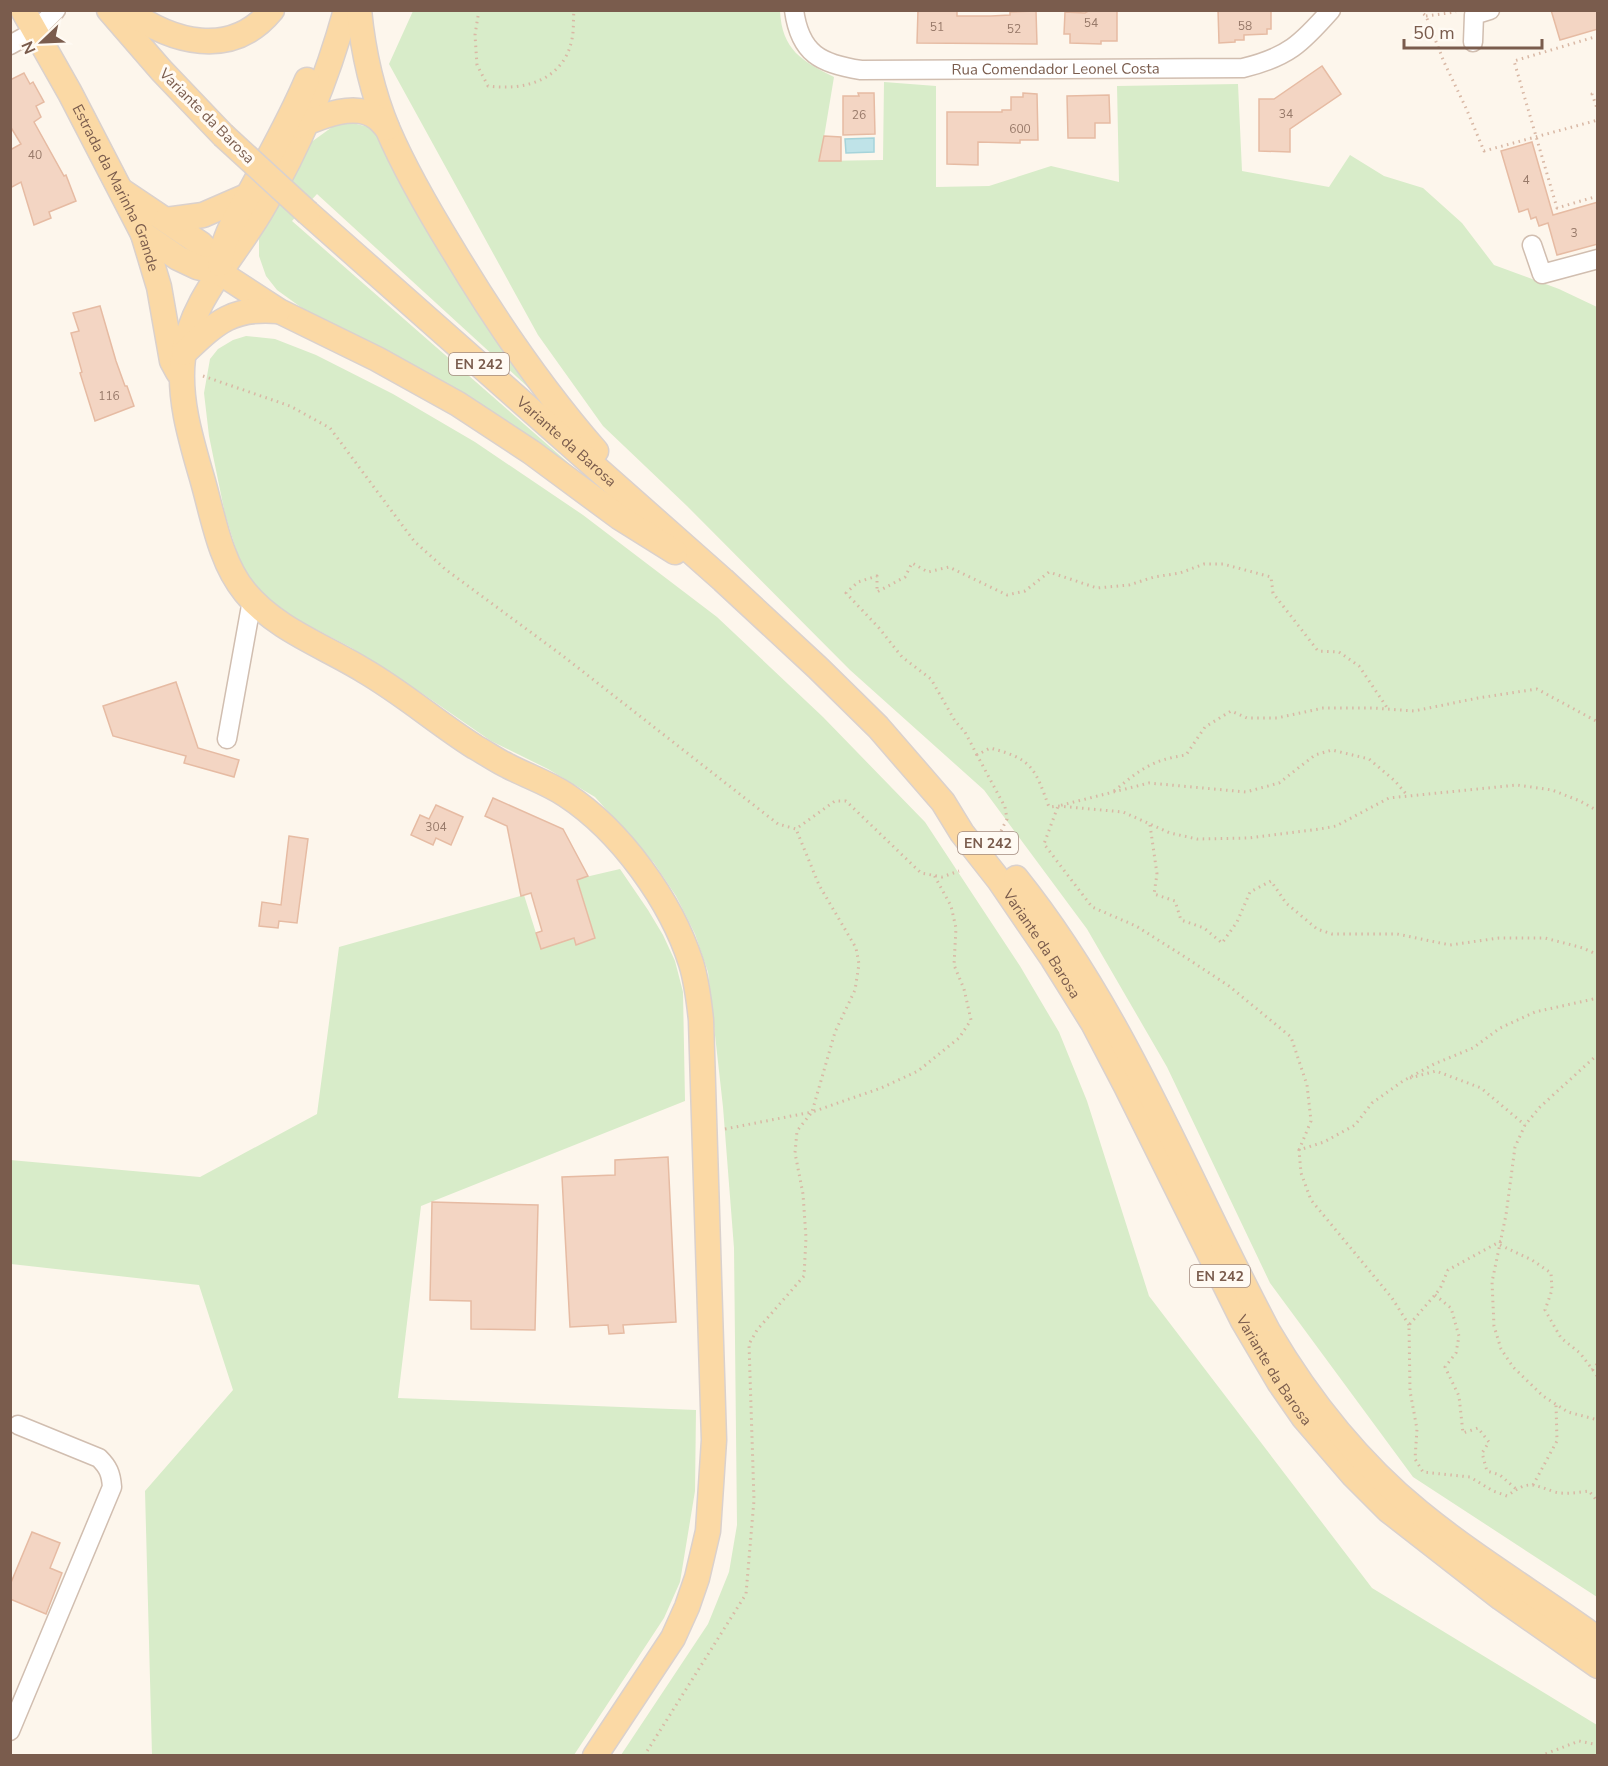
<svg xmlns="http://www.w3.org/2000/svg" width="1608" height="1766" font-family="'Nunito Sans',sans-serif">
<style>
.green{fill:#d8ecc9}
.water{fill:#bfe3e8;stroke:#a5d3da;stroke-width:1.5}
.building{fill:#f3d5c3;stroke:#e6bba3;stroke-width:1.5}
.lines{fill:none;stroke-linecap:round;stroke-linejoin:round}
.minor-casing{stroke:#d1beb0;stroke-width:21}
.major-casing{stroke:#dad1cd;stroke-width:27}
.path{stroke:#d9b8a5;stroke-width:3;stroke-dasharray:1.5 4.5;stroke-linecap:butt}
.minor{stroke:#fff;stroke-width:18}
.major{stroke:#fbd9a5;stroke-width:24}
.major-bridge-casing{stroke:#dad1cd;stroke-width:27;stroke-linecap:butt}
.major-bridge{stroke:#fbd9a5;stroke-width:24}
.labels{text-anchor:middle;stroke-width:6;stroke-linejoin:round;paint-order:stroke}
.number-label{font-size:12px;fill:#987a6a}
.shield{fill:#fffaf3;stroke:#a28b7f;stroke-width:1.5}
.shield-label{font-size:14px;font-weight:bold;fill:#7a5c4d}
.street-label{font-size:15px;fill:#7a5c4d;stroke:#fffaf3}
</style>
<rect width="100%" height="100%" fill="#fdf6ec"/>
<g class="green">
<path d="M413,11H780C782,50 802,61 834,77L820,161L883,160L884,82L936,86V187L989,186L1051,166L1119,182L1117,86L1238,84L1242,171L1329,187L1350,155L1384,176L1423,188L1462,223L1494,265L1559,289L1597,307V1597L1413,1477L1270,1283L1167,1067L1087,929L984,790L850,670L687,506L603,426L538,335L389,64Z"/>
<polygon points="348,122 369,127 376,134 446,254 542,400 317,194 292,221 573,467 570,472 420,375 302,308 277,290 266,276 259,256 259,230 310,143 335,125"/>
<polygon points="246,336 275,339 316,355 393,394 475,442 583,515 717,617 823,717 925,822 1020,966 1059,1032 1087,1101 1149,1296 1372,1588 1597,1725 1597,1755 621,1755 708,1624 729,1572 737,1525 734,1248 723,1107 708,972 695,934 676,896 654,863 595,797 548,769 491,741 423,694 350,647 292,617 262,595 247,574 238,556 225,514 209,436 204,393 210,359 218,349 233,340"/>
<polygon points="620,869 648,910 663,935 675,961 683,992 685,1101 421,1206 398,1398 696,1410 695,1491 680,1582 664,1618 574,1755 152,1755 145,1491 233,1390 199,1285 11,1264 10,1160 200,1177 317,1114 339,947 524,895 541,949 574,938 576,944 595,938 577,879"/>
</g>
<polygon class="water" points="874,138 874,152 846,153 845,139"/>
<g class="building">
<polygon points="918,10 957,10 957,16 991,16 1010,15 1010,12 1036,11 1037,44 917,43"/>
<polygon points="1090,10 1117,11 1117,41 1101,41 1101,44 1070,43 1070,34 1064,34 1065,12 1085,13"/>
<polygon points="1218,10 1271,10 1271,29 1267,29 1267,34 1244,35 1244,40 1235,40 1235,42 1219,43"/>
<polygon points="1551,10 1598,10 1598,29 1560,40"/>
<polygon points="1322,66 1341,94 1290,129 1290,152 1259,151 1259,99 1274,99"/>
<polygon points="24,73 30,84 33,82 44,102 36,106 41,117 34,122 64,176 66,175 76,201 49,212 51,218 34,225 21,182 10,188 10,150 21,144 10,126 10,80"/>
<polygon points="858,93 874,93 875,134 843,135 843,96 859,96"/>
<polygon points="1023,93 1037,94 1038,140 1020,140 1020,143 978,142 978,165 947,164 947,112 1002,112 1002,110 1011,110 1011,97 1023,97"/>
<polygon points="1109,95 1110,123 1095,123 1095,138 1068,138 1067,96"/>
<polygon points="824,136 841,137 841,161 819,161"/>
<polygon points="1532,142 1553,215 1598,202 1598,244 1557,255 1548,223 1539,226 1536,217 1531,219 1528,209 1519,212 1501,151"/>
<polygon points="100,306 116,361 125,386 127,386 134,406 95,421 80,373 82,372 71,333 79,331 73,313"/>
<polygon points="176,682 198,748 239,760 234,777 184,763 186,756 113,736 103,706"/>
<polygon points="493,798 563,829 588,876 577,880 595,938 576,945 574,938 541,949 536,933 542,931 531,893 521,896 507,826 485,816"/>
<polygon points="436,805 463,817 451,845 436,838 433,845 411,835 420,815 429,819"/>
<polygon points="289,836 308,839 297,923 279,921 278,928 259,926 262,902 281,905"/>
<polygon points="668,1157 676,1322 623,1325 624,1333 609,1334 608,1325 570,1327 562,1177 615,1175 615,1160"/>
<polygon points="432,1202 538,1205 535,1330 471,1329 471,1301 430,1300"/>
<polygon points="32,1532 60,1543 50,1568 62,1573 46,1614 10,1599 10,1585"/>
</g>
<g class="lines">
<g class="minor-casing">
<g id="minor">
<path id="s1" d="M794,10C800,54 821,64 861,70L1243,68C1288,57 1301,44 1331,10"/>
<polyline points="1473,42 1474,15 1490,10"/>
<polyline points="10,45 35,31 56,10"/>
<polyline points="1532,245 1542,274 1598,259"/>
<polyline points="227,739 252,600"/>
<path d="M10,1731L112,1487C111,1473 108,1467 99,1458L18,1425"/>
</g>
</g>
<g class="major-casing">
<g id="major">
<path id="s2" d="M23,10L70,93L143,234L159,287L172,361L178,372"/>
<polyline points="109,10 161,70 223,135"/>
<path d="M127,10C171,42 231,60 272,10"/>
<path d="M346,10C327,79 300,145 264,206C236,256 190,299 183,358C178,398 191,440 202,478C213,516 220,562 245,592C275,629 324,646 363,670C403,693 437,723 475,747C486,753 497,761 508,766C527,776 548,783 566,795C621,831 671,901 691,963C697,982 699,1001 701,1020L714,1440L708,1531L697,1578L687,1607L673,1638L595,1756"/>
<path d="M359,10C363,51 372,92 388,130C406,172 429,211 453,250C495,320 542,389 596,451"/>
<path d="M299,126C320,117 356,101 377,118C381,121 384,125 387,128"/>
<polyline points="122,191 201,244 208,251 219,272"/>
<path id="s3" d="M308,213L723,580L818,668L878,727L943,802L962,833L999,880L1053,959L1093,1023L1126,1086L1243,1321L1279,1382L1304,1418L1353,1475L1388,1510L1501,1598L1598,1666"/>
<polyline points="166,220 203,215 249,195"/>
<polyline points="143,234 178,258 197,267 219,272 279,311 377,359 458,404 531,452 619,517 675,552"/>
<path d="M220,264C223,236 237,216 250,192C270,155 291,118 307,80"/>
<path d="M184,353C216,323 231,307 278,311"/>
<path d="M1016,878C1125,1014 1187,1179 1268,1331C1308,1399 1358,1462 1419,1512C1475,1558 1539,1596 1598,1639"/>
</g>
</g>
<g class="path">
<path d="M479,10L475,35L477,65L488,86C525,91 564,80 572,39C574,30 573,20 574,10"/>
<polyline points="1419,10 1426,16 1444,62 1466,108 1484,151 1598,120"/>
<polyline points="1426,16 1456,12"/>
<polyline points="1598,36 1514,61 1557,208 1598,196"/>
<polyline points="1598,92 1592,94 1598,111"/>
<polyline points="203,376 290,406 330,428 414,541 445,569 563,656 778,824 796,829 835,801 846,801 921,873 942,877 959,871"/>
<polyline points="977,755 965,732 955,721 931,679 902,657 879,628 846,593 858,582 877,576 877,592 905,577 912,563 928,572 949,567 1007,595 1025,591 1049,572 1097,588 1129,585 1154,577 1180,573 1204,564 1223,564 1271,577 1273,593 1318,651 1339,652 1359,666 1388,709"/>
<path d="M1114,791C1140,770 1151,760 1186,755L1205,727L1231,711L1247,718H1277L1323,708H1373L1414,711L1478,698L1537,689L1598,722"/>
<polyline points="1150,825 1157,874 1154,894 1175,901 1181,920 1204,928 1222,943 1237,922 1250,892 1271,881 1286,903 1317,929 1332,934 1397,934 1450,945 1499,938 1545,938 1583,948 1598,955"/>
<path d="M1001,831L1007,819L1005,807L977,755L990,748C1033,759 1035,769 1049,807L1058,806L1123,812L1170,833L1197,839L1249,838L1320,829L1336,826L1389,798L1517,785L1552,790L1580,801L1598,811"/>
<polyline points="1598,1054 1540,1107 1525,1125 1515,1147 1506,1215 1492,1282 1494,1326 1501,1349 1513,1367 1543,1396 1568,1412 1598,1420"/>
<polyline points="1410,1078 1436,1071 1481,1088 1525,1125"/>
<polyline points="725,1129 812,1112 835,1032 855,990 859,964 856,948 819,885 796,829"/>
<polyline points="1299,1150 1311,1121 1307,1085 1291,1037 1229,986 1185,957 1136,926 1092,907 1044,844 1058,806 1149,783 1246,792 1279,783 1315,755 1332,750 1369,759 1395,781 1407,795"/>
<path d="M1501,1241L1448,1270L1440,1289L1409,1325L1410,1391L1417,1429L1415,1459L1423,1472L1470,1477L1493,1491L1507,1496C1529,1480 1531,1484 1555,1492C1566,1495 1579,1492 1589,1491L1598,1502"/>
<polyline points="1500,1245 1532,1260 1551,1273 1552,1290 1545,1310 1561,1338 1580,1353 1598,1377"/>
<polyline points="1435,1295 1451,1308 1459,1336 1456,1353 1445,1367 1459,1396 1463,1433 1478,1428 1489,1442 1482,1453 1487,1471 1500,1475 1516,1489"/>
<polyline points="1409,1325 1392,1298 1311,1200 1301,1173 1299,1150 1324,1142 1355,1125 1372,1103 1403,1081 1434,1064 1473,1048 1500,1028 1535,1012 1598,998"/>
<polyline points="1592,1370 1598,1363"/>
<polyline points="1533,1485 1557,1441 1556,1404"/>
<polyline points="644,1756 746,1594 754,1500 749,1344 757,1330 804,1276 806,1238 803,1194 795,1153 797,1131 812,1112 881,1088 918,1071 959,1038 971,1020 964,989 954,965 956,928 951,906 934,875"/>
<polyline points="1540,1756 1579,1741 1598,1745"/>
</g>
<use href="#minor" class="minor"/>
<use href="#major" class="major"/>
<g class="major-bridge-casing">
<polyline id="major-bridge" points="223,135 308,213"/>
</g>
<use href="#major-bridge" class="major-bridge"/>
</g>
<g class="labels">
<g class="number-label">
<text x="1091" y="27">54</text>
<text x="1245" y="30">58</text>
<text x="937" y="31">51</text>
<text x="1014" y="33">52</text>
<text x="1286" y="118">34</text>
<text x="859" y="119">26</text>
<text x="1020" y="133">600</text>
<text x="35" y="159">40</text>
<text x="1526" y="184">4</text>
<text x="1574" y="237">3</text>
<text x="109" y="400">116</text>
<text x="436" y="831">304</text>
</g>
<g class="shield">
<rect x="449" y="353" width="60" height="22" rx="4.5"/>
<rect x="958" y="832" width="60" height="22" rx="4.5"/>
<rect x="1190" y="1265" width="60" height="22" rx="4.5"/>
</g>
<g class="shield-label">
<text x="479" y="369">EN 242</text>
<text x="988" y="848">EN 242</text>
<text x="1220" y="1281">EN 242</text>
</g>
<g class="street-label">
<text dy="5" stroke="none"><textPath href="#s1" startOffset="294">Rua Comendador Leonel Costa</textPath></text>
<text transform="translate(207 116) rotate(45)" y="5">Variante da Barosa</text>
<text dy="5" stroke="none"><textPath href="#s2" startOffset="201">Estrada da Marinha Grande</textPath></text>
<text dy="5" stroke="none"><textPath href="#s3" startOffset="345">Variante da Barosa</textPath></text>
<text dy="5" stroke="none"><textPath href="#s3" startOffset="1040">Variante da Barosa</textPath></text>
<text dy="5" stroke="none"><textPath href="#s3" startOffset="1526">Variante da Barosa</textPath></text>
</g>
</g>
<rect width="1608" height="1766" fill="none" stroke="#7a5c4d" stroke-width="24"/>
<g transform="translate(42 42) rotate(247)" stroke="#fffaf3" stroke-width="4.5" paint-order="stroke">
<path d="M0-4.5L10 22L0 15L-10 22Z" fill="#7a5c4d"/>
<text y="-9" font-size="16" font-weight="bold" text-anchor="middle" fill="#7a5c4d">N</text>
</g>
<path d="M1404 39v9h138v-9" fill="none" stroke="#7a5c4d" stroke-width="3"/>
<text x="1413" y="39" font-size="18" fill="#7a5c4d" stroke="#fffaf3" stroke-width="4.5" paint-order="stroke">50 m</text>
</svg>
